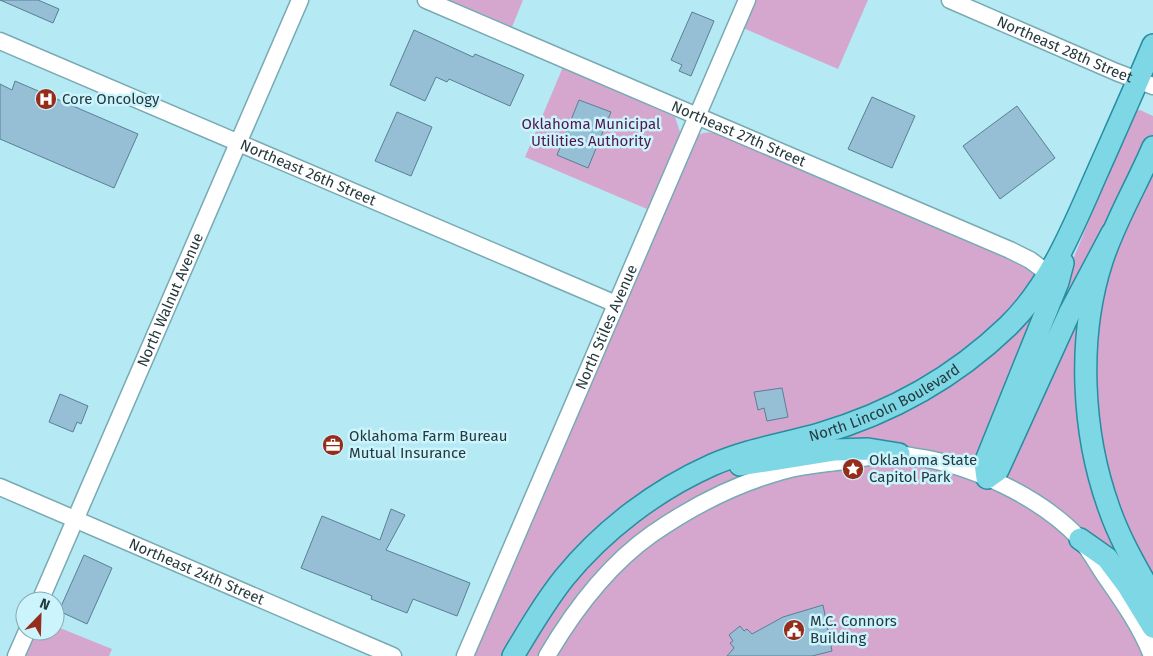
<svg xmlns="http://www.w3.org/2000/svg" width="1153" height="656" font-family="'Fira Sans',sans-serif">
<style>
.green{fill:#d6a7ce}
.building{fill:#96bfd6;stroke:#587f95}
.lines{fill:none;stroke-linecap:round;stroke-linejoin:round}
.minor-casing{stroke:#78aab4;stroke-width:19}
.major-casing{stroke:#278ea0;stroke-width:24}
.minor{stroke:#fff;stroke-width:16}
.major{stroke:#7ed7e5;stroke-width:21}
.labels{text-anchor:middle;stroke-width:5;stroke-linejoin:round;paint-order:stroke}
.street-label{font-size:15px;fill:#25393e;stroke:#cbf4fd}
.poi-label{font-size:15px;fill:#25393e;stroke:#cbf4fd;text-anchor:start}
.park-label{font-size:15px;fill:#52164c;stroke:#cbf4fd}
</style>
<rect width="100%" height="100%" fill="#b5e9f4"/>
<g class="green">
<polygon points="448,0 523,0 512,27"/>
<polygon points="755,0 868,0 838,69 743,28"/>
<polygon points="563,67 675,117 680,132 678,140 647,209 525,157"/>
<path d="M1140,110L1153,116V656H473L695,137C704,131 709,132 719,134L1064,281L1134,112Z"/>
<polygon points="55,626 112,649 109,656 26,656 36,631 55,631"/>
</g>
<g class="building">
<polygon points="0,0 38,0 59,9 53,23"/>
<polygon points="692,12 714,21 691,76 679,71 682,65 671,60"/>
<polygon points="414,30 473,57 475,54 524,75 510,106 449,79 447,82 436,77 425,101 390,85"/>
<polygon points="15,81 138,134 114,188 0,139 0,84 12,90"/>
<polygon points="872,97 915,116 892,168 848,149"/>
<polygon points="579,100 611,112 588,168 557,155"/>
<polygon points="1017,106 1055,158 1000,199 963,146"/>
<polygon points="397,112 432,127 411,176 375,161"/>
<polygon points="782,388 788,417 767,421 764,408 758,410 754,392"/>
<polygon points="60,394 88,406 81,424 77,422 73,432 49,422"/>
<polygon points="391,509 405,515 386,550 470,583 457,616 413,599 407,613 371,599 372,596 301,568 322,516 380,540"/>
<polygon points="84,555 112,568 87,624 59,611"/>
<polygon points="823,605 832,651 812,656 727,656 734,648 730,643 733,641 729,635 740,626 744,631 747,629 752,634 783,617"/>
</g>
<g class="lines">
<g class="minor-casing">
<g id="minor">
<path id="s1" d="M426,0L1010,250L1030,260L1049,274"/>
<path id="s2" d="M950,0L1116,72L1153,86"/>
<path id="s3" d="M0,41L616,304"/>
<path id="s4" d="M0,487L393,656"/>
<path id="s5" d="M40,601L300,0"/>
<polyline points="16,656 27,631"/>
<path id="s6" d="M465,656L747,0"/>
<path d="M547,656C574,610 608,565 652,534C691,507 733,485 779,472C800,465 822,464 844,461C861,458 879,455 897,454C903,454 910,456 916,457C972,465 1040,497 1079,538C1090,550 1098,566 1108,580C1124,603 1142,629 1152,656"/>
</g>
</g>
<g class="major-casing">
<g id="major">
<path d="M1153,147C1137,185 1115,221 1102,261C1077,338 1082,433 1109,508C1120,540 1137,568 1153,597"/>
<polyline points="1063,263 1058,282 985,463 987,478 998,470 1069,314 1112,233"/>
<polyline points="740,465 835,450 868,449 899,454"/>
<polyline points="1080,539 1107,558 1128,586 1153,627"/>
<path id="s7" d="M513,656C529,629 545,602 564,578C603,530 656,490 712,465C746,450 783,444 819,434C891,413 954,378 1008,326C1051,284 1073,227 1097,173C1116,130 1135,88 1153,45"/>
</g>
</g>
<use href="#minor" class="minor"/>
<use href="#major" class="major"/>
</g>
<defs>
<g id="hospital-disc" transform="scale(1.125)"><circle r="9.5" fill="#962c1a" stroke="#cbf4fd"/><path d="M-5-5h3v3.5h4V-5h3V5h-3V1.5h-4V5h-3Z" fill="#fff"/></g>
<g id="office-disc" transform="scale(1.125)"><circle r="9.5" fill="#962c1a" stroke="#cbf4fd"/><path d="M-6-3h4V-5.5h4V-3h4V5H-6ZM-1-4.5V-3h2v-1.5ZM-6 0V1H6V0Z" fill="#fff"/></g>
<g id="sight-disc" transform="scale(1.125)"><circle r="9.5" fill="#962c1a" stroke="#cbf4fd"/><path d="M0-6L1.8-2.2L6-1.7L2.9 1.2L3.7 5.4L0 3.3L-3.7 5.4L-2.9 1.2L-6-1.7L-1.8-2.2Z" fill="#fff"/></g>
<g id="civic-disc" transform="scale(1.125)"><circle r="9.5" fill="#962c1a" stroke="#cbf4fd"/><path d="M-.6-6.5H3V-4.5H.6V-3L4-1V1h2V6H-6V1h2V-1L-.6-3ZM-1.2 2.5V6h2.4V2.5Z" fill="#fff"/></g>
</defs>
<g fill-rule="evenodd">
<use href="#hospital-disc" x="46" y="99"/>
<use href="#office-disc" x="333" y="445"/>
<use href="#sight-disc" x="853" y="469"/>
<use href="#civic-disc" x="794" y="630"/>
</g>
<g class="labels">
<g class="street-label">
<text dy="5" stroke="none"><textPath href="#s2" startOffset="125">Northeast 28th Street</textPath></text>
<text dy="5" stroke="none"><textPath href="#s1" startOffset="340">Northeast 27th Street</textPath></text>
<text dy="5" stroke="none"><textPath href="#s3" startOffset="335">Northeast 26th Street</textPath></text>
<text dy="5" stroke="none"><textPath href="#s5" startOffset="328">North Walnut Avenue</textPath></text>
<text dy="5" stroke="none"><textPath href="#s6" startOffset="358">North Stiles Avenue</textPath></text>
<text dy="5" stroke="none"><textPath href="#s7" startOffset="465">North Lincoln Boulevard</textPath></text>
<text dy="5" stroke="none"><textPath href="#s4" startOffset="214">Northeast 24th Street</textPath></text>
</g>
<g class="poi-label">
<text x="62" y="104">Core Oncology</text>
<text x="349" y="441">Oklahoma Farm Bureau<tspan x="349" dy="17">Mutual Insurance</tspan></text>
<text x="869" y="465">Oklahoma State<tspan x="869" dy="17">Capitol Park</tspan></text>
<text x="810" y="626">M.C. Connors<tspan x="810" dy="17">Building</tspan></text>
</g>
<g class="park-label">
<text x="591" y="129">Oklahoma Municipal<tspan x="591" dy="17">Utilities Authority</tspan></text>
</g>
</g>
<g transform="translate(40 616) rotate(23)"><circle r="24" fill="#cbf4fd" stroke="#89a9b1"/>
<path d="M0-4L9 19L0 12L-9 19Z" fill="#962c1a"/>
<text y="-8" font-size="14" font-weight="bold" text-anchor="middle" fill="#25393e">N</text>
</g>
</svg>
